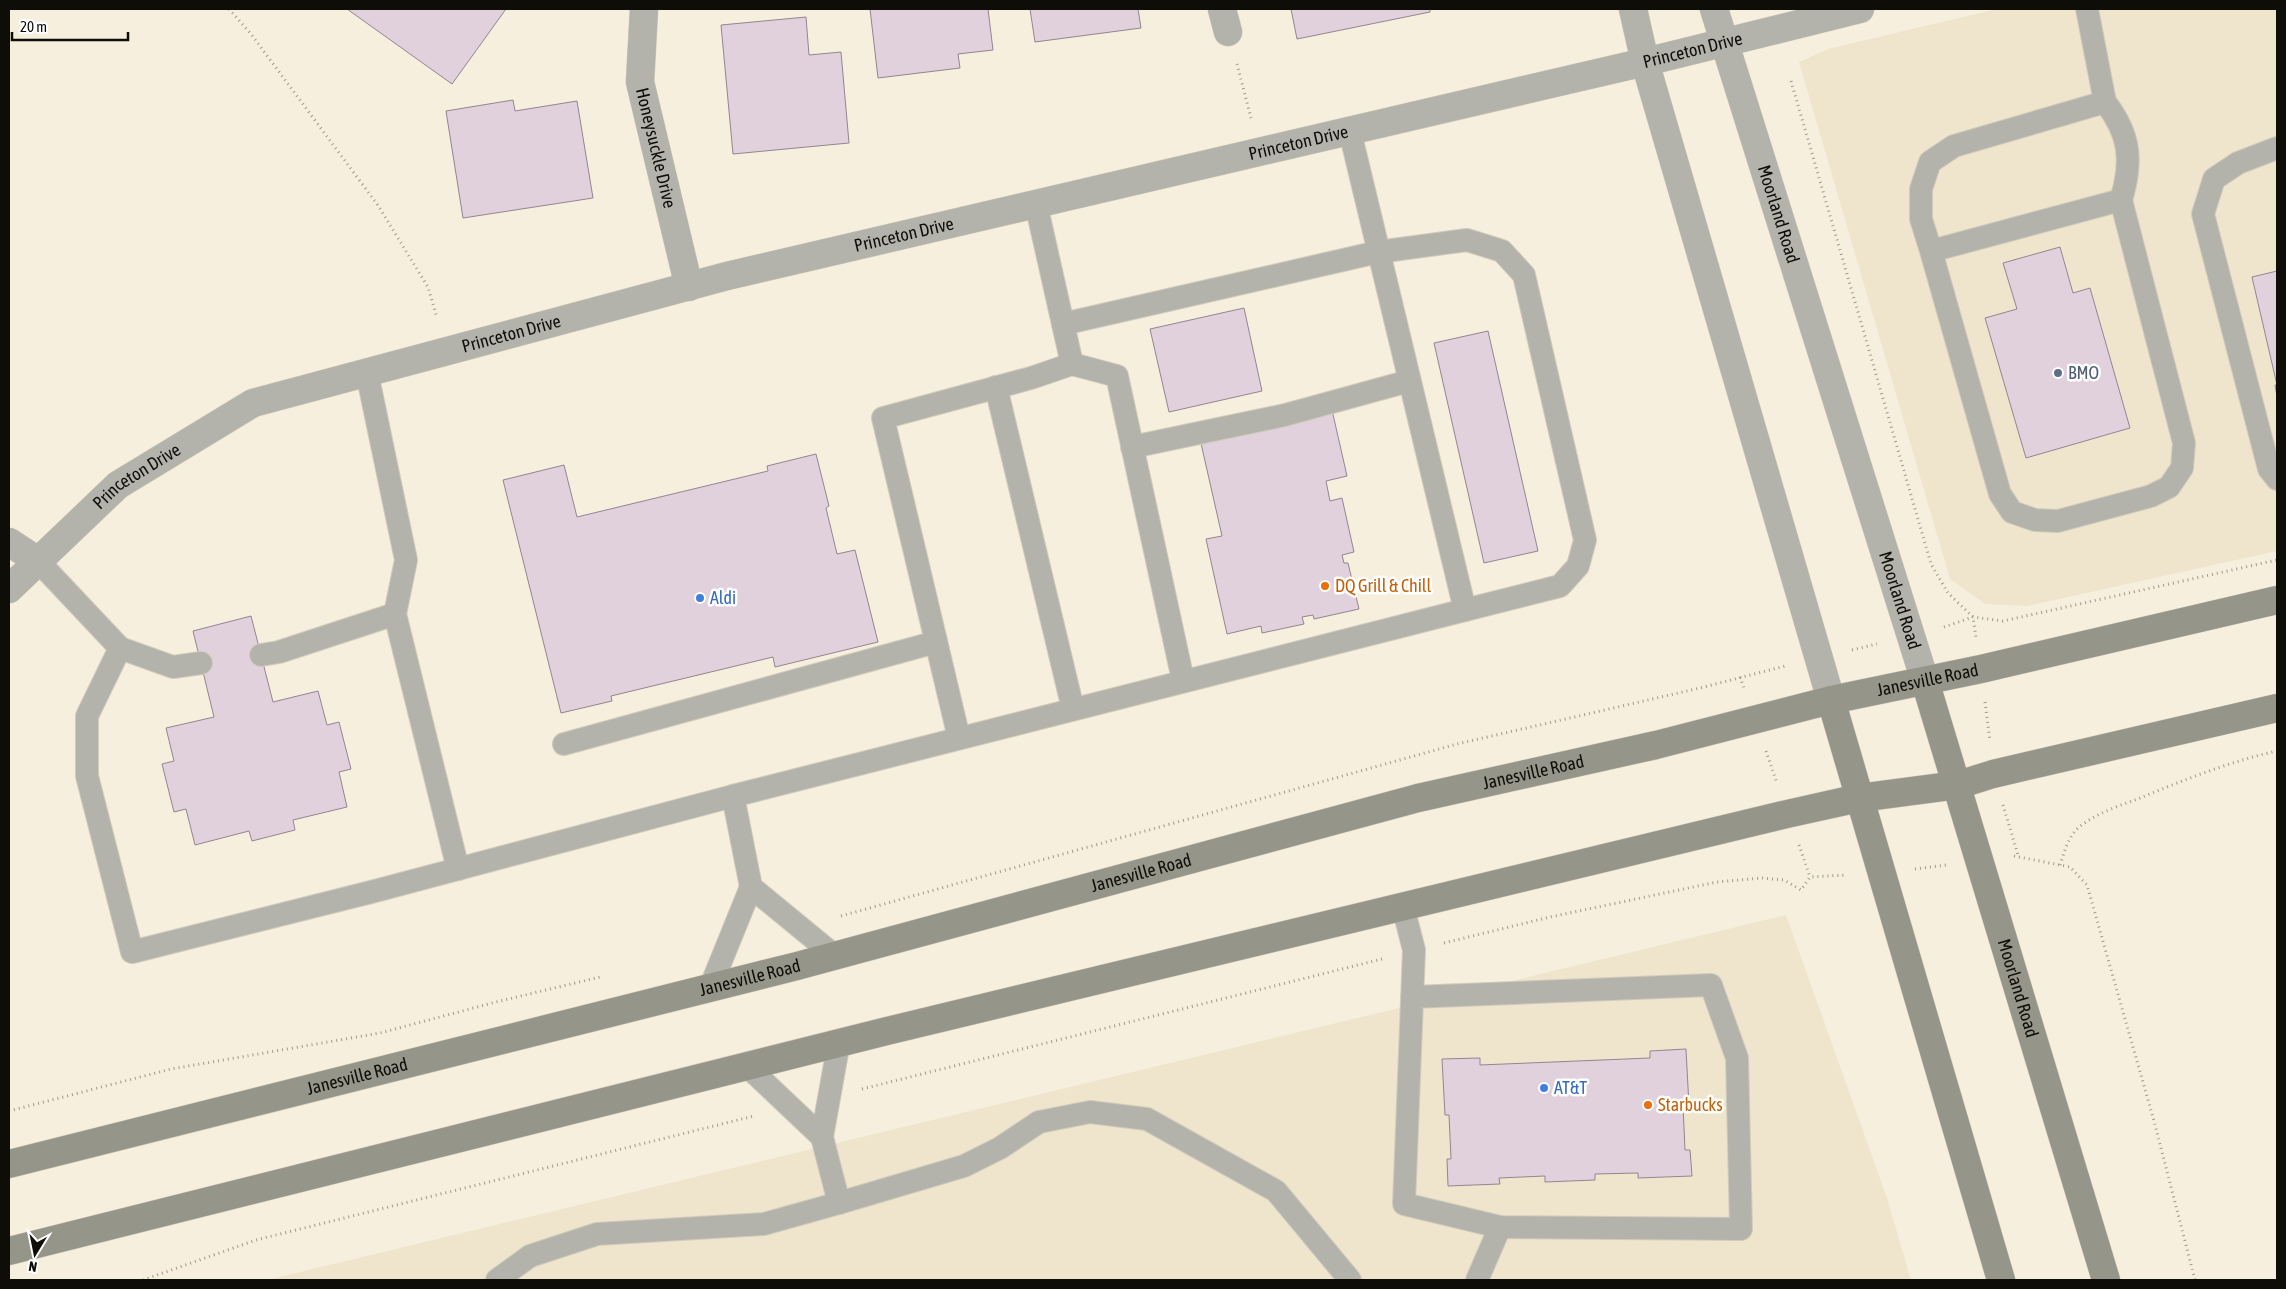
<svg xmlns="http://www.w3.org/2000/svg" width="2286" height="1289" font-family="'Asap Condensed',sans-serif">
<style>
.built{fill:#efe5cd}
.building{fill:#e0d1dd;stroke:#938591}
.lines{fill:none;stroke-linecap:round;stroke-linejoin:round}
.service-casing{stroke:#d1cbbc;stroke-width:24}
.minor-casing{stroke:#d1cbbc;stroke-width:29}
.tertiary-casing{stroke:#d1cbbc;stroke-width:29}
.secondary-casing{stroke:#d1cbbc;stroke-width:29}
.path{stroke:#9f9a8d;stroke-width:3;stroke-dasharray:1 4;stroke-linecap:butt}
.service{stroke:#b4b3ab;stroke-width:22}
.minor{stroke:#b4b3ab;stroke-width:28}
.tertiary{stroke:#b4b3ab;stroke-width:28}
.secondary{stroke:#96958a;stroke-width:28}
.service-dot{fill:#5c6f8a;stroke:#fff;stroke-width:2}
.food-dot{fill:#e8710a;stroke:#fff;stroke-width:2}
.shop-dot{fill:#3f7fe0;stroke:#fff;stroke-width:2}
.labels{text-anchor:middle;stroke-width:5;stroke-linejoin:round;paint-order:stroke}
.street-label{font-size:18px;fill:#0f0d08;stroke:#fff}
.service-label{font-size:18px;fill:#4e5e75;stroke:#fff;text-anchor:start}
.food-label{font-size:18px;fill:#c56008;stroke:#fff;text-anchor:start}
.shop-label{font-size:18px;fill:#366cbe;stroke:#fff;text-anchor:start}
</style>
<rect width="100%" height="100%" fill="#f6efde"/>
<g class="built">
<polygon points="1997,9 2277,9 2277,551 2027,606 1985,604 1950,579 1799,62 1828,49"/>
<polygon points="1786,915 1887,1198 1911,1280 267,1280"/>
</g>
<g class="building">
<polygon points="347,9 506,9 452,84"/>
<polygon points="870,9 988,9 993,50 958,54 960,68 878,78"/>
<polygon points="1030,9 1138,9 1141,28 1035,42"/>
<polygon points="1291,9 1430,9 1430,12 1297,39"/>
<polygon points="806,17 809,55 841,52 849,143 733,154 721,25"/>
<polygon points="513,100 515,111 577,101 593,198 463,218 446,111"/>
<polygon points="2060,247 2073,293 2090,288 2130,428 2026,458 1985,318 2017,309 2003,263"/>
<polygon points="2277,271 2277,397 2275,385 2277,385 2252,277"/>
<polygon points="1244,308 1262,391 1169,412 1150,329"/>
<polygon points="1488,331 1538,551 1484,563 1434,343"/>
<polygon points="1332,410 1347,476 1326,481 1330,501 1342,498 1354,552 1342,555 1344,563 1348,563 1359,609 1314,619 1313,615 1302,617 1304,624 1262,633 1261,626 1227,634 1206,539 1222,536 1200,439"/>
<polygon points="816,454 829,506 826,508 837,554 855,550 878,642 775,667 773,657 611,696 612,701 561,713 503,480 564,465 577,517 768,471 767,466"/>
<polygon points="251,616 273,702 318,691 327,725 339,722 351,769 339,772 347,807 293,820 295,830 252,841 249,831 195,845 186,809 174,812 162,764 174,761 166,728 214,717 193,631"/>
<polygon points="1686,1049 1689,1106 1683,1106 1685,1150 1690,1150 1692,1176 1638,1178 1638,1173 1595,1174 1595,1180 1545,1182 1545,1176 1499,1178 1500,1184 1448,1186 1447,1159 1451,1159 1449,1115 1445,1115 1442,1059 1480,1058 1480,1065 1650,1058 1650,1051"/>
</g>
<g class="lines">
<g class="service-casing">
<g id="service">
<path d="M2105,102C2130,134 2133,161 2121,200"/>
<polyline points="2277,148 2238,163 2214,179 2203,214 2269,469 2277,479"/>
<polyline points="1036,204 1072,364 1117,376 1183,680"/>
<polyline points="1931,251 2121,200 2184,443 2182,468 2169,487 2151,496 2058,521 2035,520 2012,512 2000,494 1931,251 1921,219 1921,189 1930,162 1954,146 2105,102 2087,9"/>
<polyline points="1063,324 1378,252 1467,240 1502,251 1524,275 1585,540 1578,566 1560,586 1465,610"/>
<polyline points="367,373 406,560 395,614 458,869"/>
<polyline points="996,387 1073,709"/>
<polyline points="1132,447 1285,415 1409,381"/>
<polyline points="38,561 120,648 87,716 87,776 132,952 375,891 733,796"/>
<polyline points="120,648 173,667 201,663"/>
<polyline points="261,655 279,652 395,614"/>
<polyline points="959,738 883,418 1031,378 1072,364"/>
<polyline points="564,744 936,642"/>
<polyline points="751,887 733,796 1465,610 1350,132"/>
<polyline points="1403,907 1414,950 1404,1204 1500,1227 1741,1229 1737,1058 1711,985 1412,997"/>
<polyline points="710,988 751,887 835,956"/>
<polyline points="747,1066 822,1137 839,1042"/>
<polyline points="822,1137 839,1203 964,1166 1000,1148 1039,1122 1090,1112 1147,1119 1276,1191 1350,1280"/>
<polyline points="497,1280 530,1256 597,1234 764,1224 839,1203"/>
<polyline points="1477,1280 1500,1227"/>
</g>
</g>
<g class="minor-casing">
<g id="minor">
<path id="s1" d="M644,9L640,82L689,287"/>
<polyline points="1222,9 1228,32"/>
<polyline points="9,542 38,561"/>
<path id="s2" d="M9,589L118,485L253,403L727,276L1645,62L1860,9"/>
</g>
</g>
<g class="tertiary-casing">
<g id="tertiary">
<polyline points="1633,9 1645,62 1831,700"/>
<path id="s3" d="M1714,9L1925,681"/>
</g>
</g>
<g class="secondary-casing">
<g id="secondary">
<path id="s4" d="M1925,681L2106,1280"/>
<polyline points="1831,700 2001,1280"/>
<path id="s5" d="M9,1164L797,966L1418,798L1656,745L1831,700L1981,669L2277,600"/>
<polyline points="9,1251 887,1031 1787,814 1859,798 1958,785 1993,774 2277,708"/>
</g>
</g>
<g class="path">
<polyline points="229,9 251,34 377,204 428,287 437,318"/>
<polyline points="1237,64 1251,118"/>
<polyline points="1791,81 1931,564 1948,593 1973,617 1976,637"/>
<polyline points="1944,627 1973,617 2003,621 2277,560"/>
<polyline points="1852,650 1877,644"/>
<polyline points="1740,677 1744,688"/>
<polyline points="1985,702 1990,741"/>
<polyline points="1766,751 1777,783"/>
<polyline points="2003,805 2018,855"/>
<polyline points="1799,845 1810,877"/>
<polyline points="2014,856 2070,867 2087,885 2154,1121 2195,1280"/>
<path d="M2060,865C2064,853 2068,837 2078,828C2096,813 2119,806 2140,798C2184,780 2231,761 2277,751"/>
<polyline points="1915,869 1946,865"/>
<polyline points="841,916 1457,744 1700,688 1785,666"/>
<polyline points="1444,943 1550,917 1717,882 1762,878 1784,880 1801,890 1810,877 1846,875"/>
<polyline points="862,1089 1382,959"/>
<polyline points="9,1111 171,1069 380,1033 496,1002 600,977"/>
<polyline points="143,1280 256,1240 754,1116"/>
</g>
<use href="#service" class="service"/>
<use href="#minor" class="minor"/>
<use href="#tertiary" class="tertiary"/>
<use href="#secondary" class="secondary"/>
</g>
<circle class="service-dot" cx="2058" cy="373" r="5"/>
<g class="food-dot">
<circle cx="1325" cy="586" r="5"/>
<circle cx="1648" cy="1105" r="5"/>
</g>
<g class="shop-dot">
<circle cx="700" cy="598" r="5"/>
<circle cx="1544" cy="1088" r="5"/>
</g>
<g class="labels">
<g class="street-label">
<text dy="6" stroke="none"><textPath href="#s2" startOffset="1791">Princeton Drive</textPath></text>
<text dy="6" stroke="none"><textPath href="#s2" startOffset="1386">Princeton Drive</textPath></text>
<text dy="6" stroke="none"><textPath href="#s1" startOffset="141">Honeysuckle Drive</textPath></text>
<text dy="6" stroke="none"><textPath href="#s3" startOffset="215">Moorland Road</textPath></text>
<text dy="6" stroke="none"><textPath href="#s2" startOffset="981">Princeton Drive</textPath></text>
<text dy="6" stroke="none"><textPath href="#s2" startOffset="576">Princeton Drive</textPath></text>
<text dy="6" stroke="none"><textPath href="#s2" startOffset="171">Princeton Drive</textPath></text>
<text dy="6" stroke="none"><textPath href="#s3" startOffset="620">Moorland Road</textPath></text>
<text dy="6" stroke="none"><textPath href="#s5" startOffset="1979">Janesville Road</textPath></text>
<text dy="6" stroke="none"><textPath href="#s5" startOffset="1574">Janesville Road</textPath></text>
<text dy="6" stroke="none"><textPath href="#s5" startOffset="1169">Janesville Road</textPath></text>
<text dy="6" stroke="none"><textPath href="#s5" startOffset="764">Janesville Road</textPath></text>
<text dy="6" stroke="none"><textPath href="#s4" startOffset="321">Moorland Road</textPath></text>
<text dy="6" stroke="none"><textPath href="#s5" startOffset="359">Janesville Road</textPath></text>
</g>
<g class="service-label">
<text x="2068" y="379">BMO</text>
</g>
<g class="food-label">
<text x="1335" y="592">DQ Grill &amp; Chill</text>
<text x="1658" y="1111">Starbucks</text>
</g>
<g class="shop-label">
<text x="710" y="604">Aldi</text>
<text x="1554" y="1094">AT&amp;T</text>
</g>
</g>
<rect width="2286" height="1289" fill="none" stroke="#0f0d08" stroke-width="20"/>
<g transform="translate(35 1254) rotate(190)" stroke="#ffffff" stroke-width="4" paint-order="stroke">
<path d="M0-4L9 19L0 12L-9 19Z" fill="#0f0d08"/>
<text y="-8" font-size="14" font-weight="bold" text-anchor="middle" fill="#0f0d08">N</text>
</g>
<path d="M12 32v8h116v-8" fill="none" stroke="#0f0d08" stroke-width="2.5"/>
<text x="20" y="32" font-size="15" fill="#0f0d08" stroke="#ffffff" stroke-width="4" paint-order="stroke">20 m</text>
</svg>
